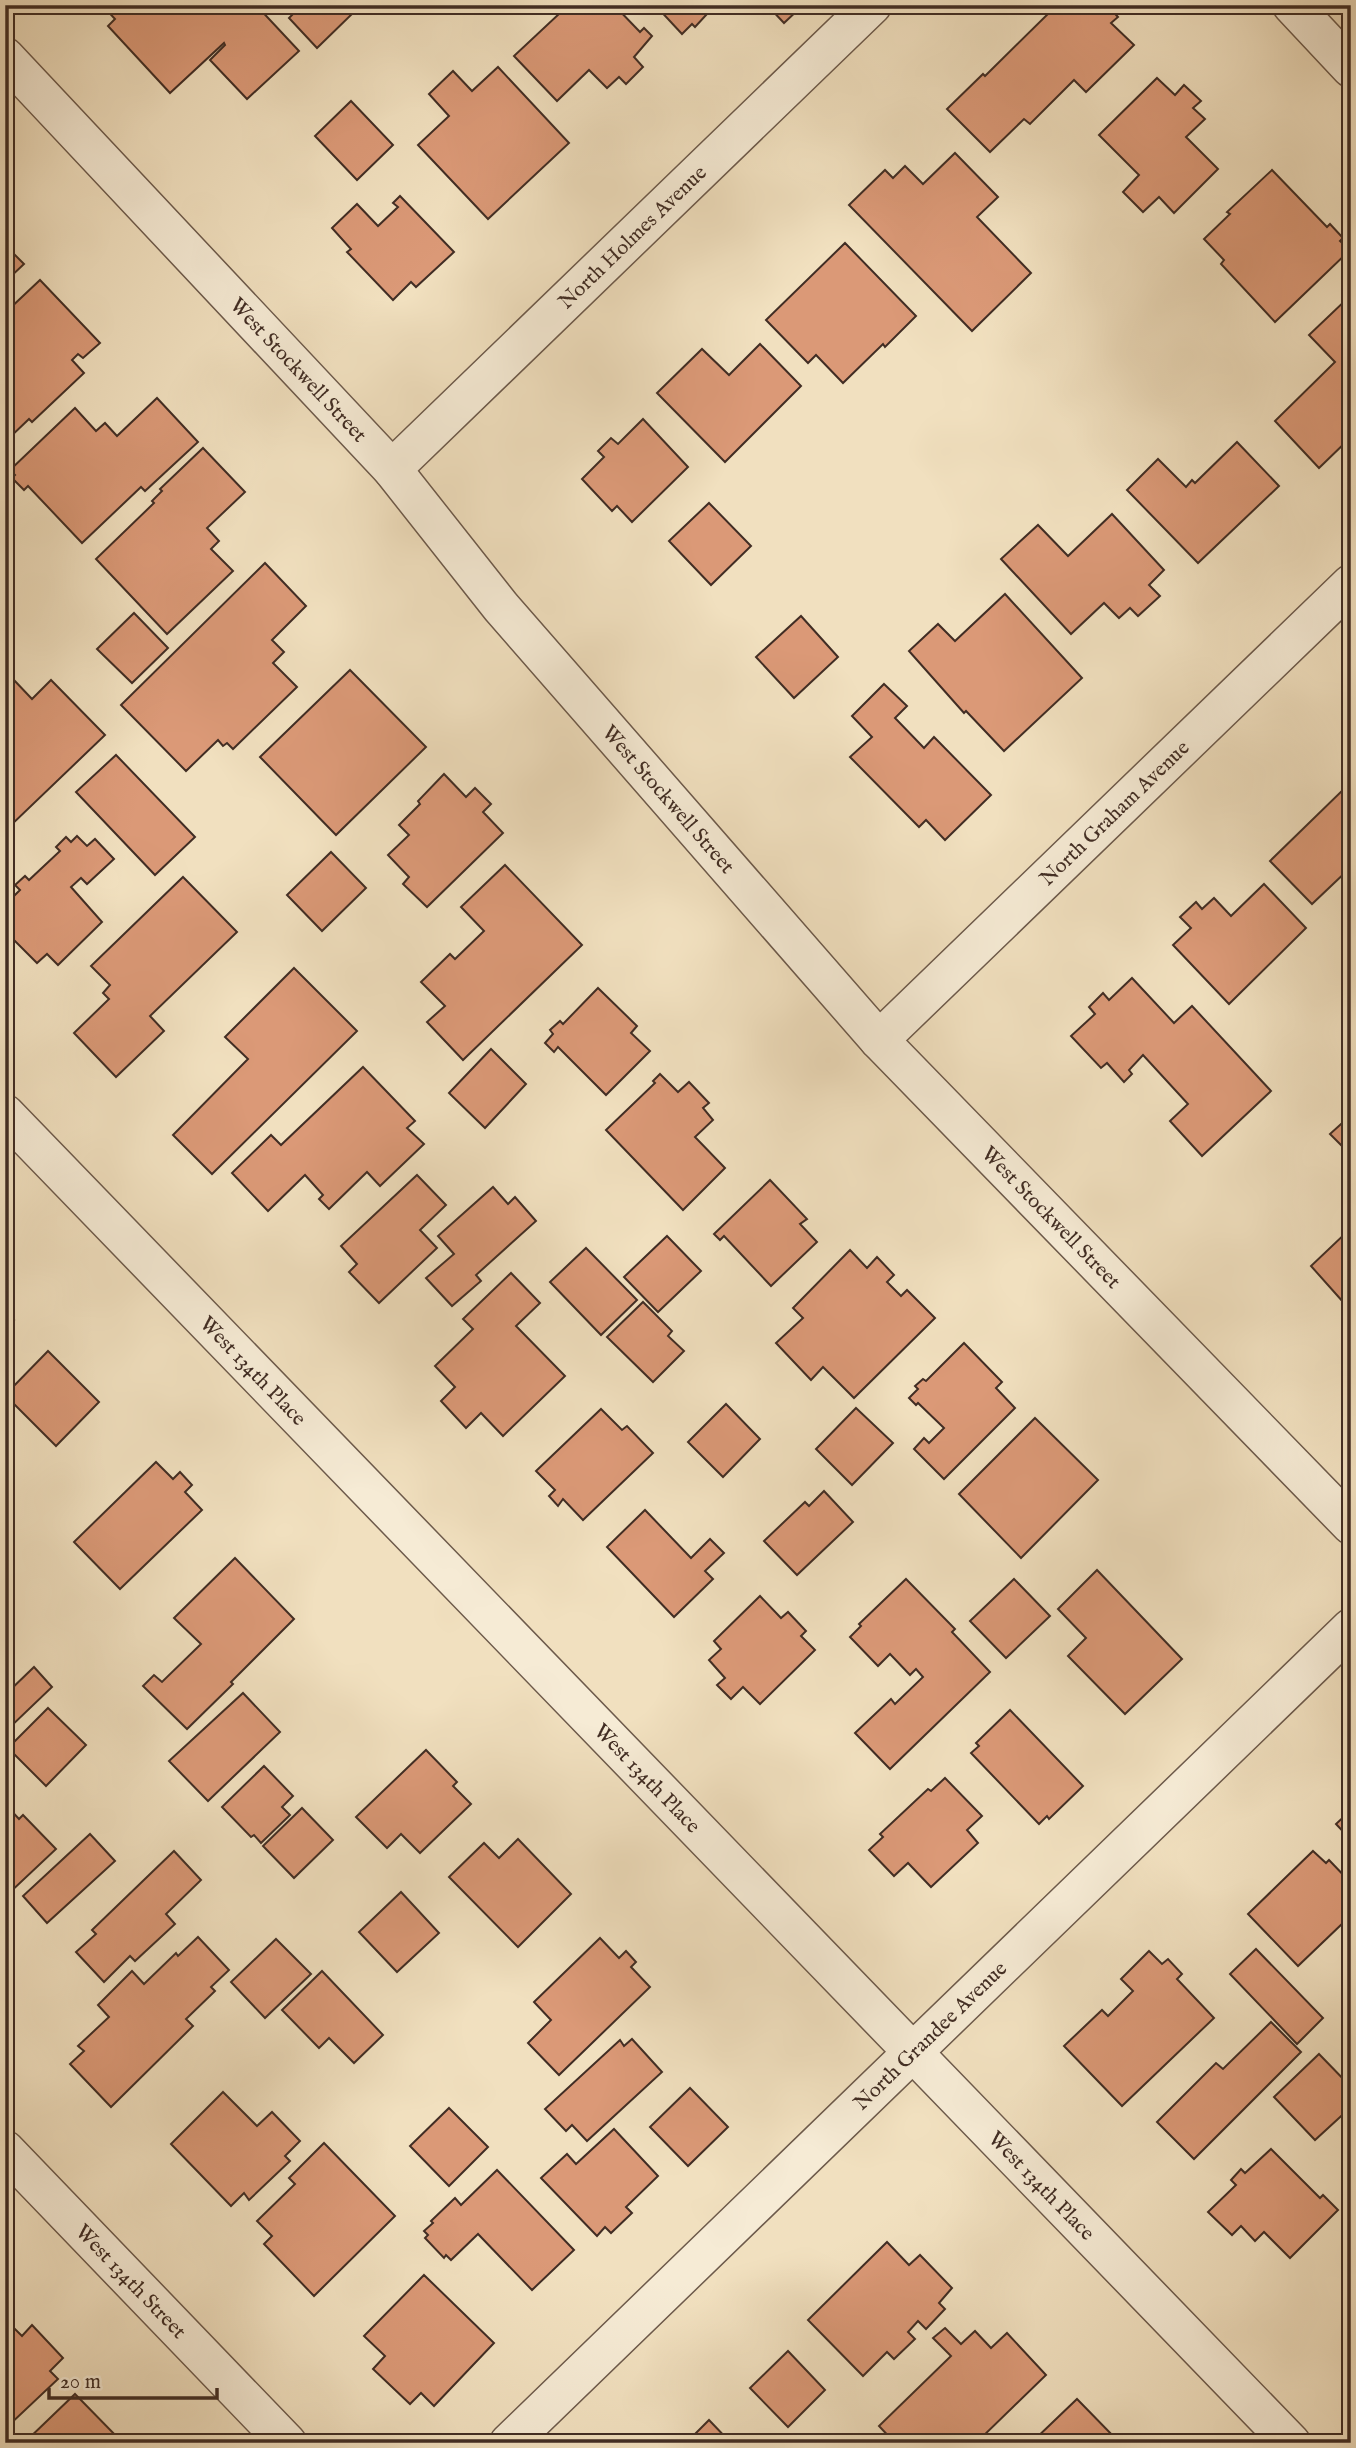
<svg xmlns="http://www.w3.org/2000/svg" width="1356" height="2448" font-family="'IM FELL English',serif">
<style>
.building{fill:#db9977;stroke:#412d24;stroke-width:2}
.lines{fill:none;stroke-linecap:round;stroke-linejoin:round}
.minor-casing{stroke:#6d5a4b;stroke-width:41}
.minor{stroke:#f6ebd5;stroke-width:38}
.labels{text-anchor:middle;stroke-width:6;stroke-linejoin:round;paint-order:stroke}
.street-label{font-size:21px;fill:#412d24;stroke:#f6ebd5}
</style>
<rect width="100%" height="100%" fill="#f1e0bf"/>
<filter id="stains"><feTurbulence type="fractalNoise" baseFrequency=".00286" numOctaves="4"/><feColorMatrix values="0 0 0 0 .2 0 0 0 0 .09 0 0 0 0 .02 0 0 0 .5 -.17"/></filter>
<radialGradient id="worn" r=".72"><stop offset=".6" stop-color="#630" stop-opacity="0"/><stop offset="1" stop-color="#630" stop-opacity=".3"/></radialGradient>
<g class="building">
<polygon points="102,5 256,5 299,51 247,99 210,60 225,45 224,43 170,93 108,26 115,19"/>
<polygon points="302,5 346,5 353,13 317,48 289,18"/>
<polygon points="552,5 614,5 640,32 644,28 652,36 634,57 643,67 626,84 619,77 607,88 589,70 557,101 514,56 560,13"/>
<polygon points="655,5 711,5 705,12 707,14 695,27 692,24 682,34"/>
<polygon points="767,5 797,5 800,8 784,23"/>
<polygon points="1057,5 1095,5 1098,8 1101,5 1107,5 1118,17 1111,23 1134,45 1086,92 1074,80 1030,124 1024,119 990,152 947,109 983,74 985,76"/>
<polygon points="498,67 569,143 488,219 418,145 449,116 429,94 453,71 472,91"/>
<polygon points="1157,78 1175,95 1184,85 1201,101 1193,108 1205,119 1186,137 1218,169 1174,213 1159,197 1143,212 1123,192 1139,175 1099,135"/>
<polygon points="351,101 393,145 357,180 315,136"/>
<polygon points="955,153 998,197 977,217 1031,273 972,331 849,205 885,170 893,178 905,166 923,184"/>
<polygon points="1272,170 1327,227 1330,224 1343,238 1340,241 1350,250 1275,322 1221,264 1224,260 1204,239 1230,214 1227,212"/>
<polygon points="400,196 454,252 416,287 411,282 393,300 347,252 351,249 332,228 357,204 378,226 398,207 393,203"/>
<polygon points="845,243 916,316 885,347 883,344 843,383 816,355 808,363 766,320"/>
<polygon points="5,245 24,264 5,282"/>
<polygon points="40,280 100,343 83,358 78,354 72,360 84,373 32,422 29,419 5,442 5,313"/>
<polygon points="1351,295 1351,437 1319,468 1275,421 1335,362 1309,335"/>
<polygon points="760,344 801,386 725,462 657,393 702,349 729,375"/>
<polygon points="157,398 198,442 145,491 141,487 82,543 28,486 24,490 12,478 15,475 10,470 75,408 96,431 105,423 117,436"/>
<polygon points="643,419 688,467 632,522 617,506 612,511 582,479 604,457 598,451 611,438 618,444"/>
<polygon points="1237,442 1279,486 1198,563 1127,490 1158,459 1186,487 1192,480 1195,483"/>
<polygon points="203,448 245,492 207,528 219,541 211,549 233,571 167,634 96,559 154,503 152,501 162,491 160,489"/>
<polygon points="709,503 751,546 711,585 669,541"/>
<polygon points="1112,514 1164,570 1149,585 1160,596 1138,616 1130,608 1119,618 1104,603 1071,634 1001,559 1038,525 1068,556"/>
<polygon points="265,563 306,606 272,640 284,652 273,663 297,687 233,749 227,743 223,746 218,740 186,771 121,705"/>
<polygon points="1005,594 1082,678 1004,751 966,711 964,713 909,651 938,624 955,641"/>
<polygon points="134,613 168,648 132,683 97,649"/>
<polygon points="801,616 838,657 794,698 756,657"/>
<polygon points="350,670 426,747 336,835 260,757"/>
<polygon points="13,679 32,699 51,680 105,735 6,830 5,686"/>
<polygon points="884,684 907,706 895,718 924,748 934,737 991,795 945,840 926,820 919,827 850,757 872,737 852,716"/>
<polygon points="116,755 195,837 155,875 76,792"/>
<polygon points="444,774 466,797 475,788 491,804 483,812 503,833 427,907 403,884 409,877 388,855 409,835 399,825 420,804 418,801"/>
<polygon points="1350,783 1351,867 1312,904 1270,861"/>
<polygon points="77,836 87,846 95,839 114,859 87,884 81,878 71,887 102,922 58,965 47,954 37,963 12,938 5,943 5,905 20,890 15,885 25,876 29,880 60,851 56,847 66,837 71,842"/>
<polygon points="331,852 366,888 322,931 287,895"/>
<polygon points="505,865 582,945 463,1060 427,1022 445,1006 421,982 450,954 455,959 484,931 461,907"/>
<polygon points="183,877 237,932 150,1016 164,1031 116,1077 74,1033 109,999 103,993 110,985 91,966"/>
<polygon points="1264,884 1306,928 1229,1004 1173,945 1191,928 1180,917 1196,902 1202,909 1214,898 1231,916"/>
<polygon points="294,968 357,1031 212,1174 173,1135 248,1059 225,1037"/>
<polygon points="1132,978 1174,1023 1192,1006 1271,1091 1202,1156 1170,1121 1188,1104 1143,1055 1129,1070 1132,1074 1124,1082 1107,1063 1101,1068 1071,1036 1095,1014 1089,1007 1103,993 1109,1000"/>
<polygon points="598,988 637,1026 631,1033 650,1051 606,1095 558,1047 554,1052 545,1043 553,1034 550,1030 560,1021 563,1024"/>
<polygon points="491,1049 526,1084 485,1128 449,1093"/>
<polygon points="363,1067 415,1121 407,1128 424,1144 380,1186 367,1172 329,1209 319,1199 323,1195 305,1175 268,1211 232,1173 271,1135 281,1145"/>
<polygon points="660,1074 678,1092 689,1082 709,1103 703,1108 713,1120 695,1137 725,1168 683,1210 606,1130 655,1083 653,1081"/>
<polygon points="1351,1115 1351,1155 1330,1134"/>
<polygon points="417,1175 446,1205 420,1230 437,1248 379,1303 349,1272 357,1264 341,1246"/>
<polygon points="770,1180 807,1219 800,1224 817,1242 771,1286 724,1236 720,1240 714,1234"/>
<polygon points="493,1187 508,1204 515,1197 536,1221 476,1275 481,1281 452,1306 426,1278 454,1254 438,1236"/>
<polygon points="1351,1228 1351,1297 1344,1303 1311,1266"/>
<polygon points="667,1236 701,1271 658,1312 624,1277"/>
<polygon points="586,1248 637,1300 601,1335 550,1282"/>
<polygon points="850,1250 867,1268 877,1257 894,1275 887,1282 901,1296 907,1290 935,1318 854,1398 823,1367 811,1380 776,1343 803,1318 793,1308"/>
<polygon points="511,1273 540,1303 516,1326 565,1376 503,1436 481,1413 466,1428 441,1401 455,1387 435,1366 473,1329 463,1319"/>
<polygon points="643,1302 672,1331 668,1336 684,1351 653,1382 607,1337"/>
<polygon points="5,1310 14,1320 5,1329"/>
<polygon points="964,1343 1002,1382 996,1388 1015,1408 944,1479 914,1449 924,1438 929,1443 944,1428 918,1403 916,1405 909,1398 918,1389 915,1386 923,1379 926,1381"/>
<polygon points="48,1351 99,1402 56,1446 5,1395"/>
<polygon points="726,1404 760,1439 723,1477 688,1442"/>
<polygon points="856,1408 893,1443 852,1485 816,1449"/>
<polygon points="601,1409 622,1430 627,1426 653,1453 583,1520 563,1499 558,1506 549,1496 555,1490 536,1471"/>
<polygon points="1035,1418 1098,1480 1021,1558 959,1494"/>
<polygon points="156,1462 173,1479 180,1472 192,1485 185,1492 202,1510 120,1589 74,1542"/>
<polygon points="824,1491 853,1522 797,1575 764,1541 805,1502 809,1506"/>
<polygon points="645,1510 691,1558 710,1539 724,1553 705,1571 713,1579 674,1617 607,1547"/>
<polygon points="235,1558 294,1619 231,1682 233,1684 187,1729 143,1686 154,1675 162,1682 201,1644 174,1618"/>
<polygon points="1097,1570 1182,1659 1125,1714 1068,1656 1086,1638 1058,1609"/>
<polygon points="906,1579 955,1629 952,1632 990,1672 890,1769 855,1733 891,1699 895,1704 923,1677 916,1669 910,1675 890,1654 878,1666 850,1637 861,1626 859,1624"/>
<polygon points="1014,1579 1050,1616 1006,1658 970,1621"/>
<polygon points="760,1596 781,1618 788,1612 806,1631 801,1636 815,1650 760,1704 743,1687 731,1699 717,1685 725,1678 709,1660 721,1649 714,1641"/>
<polygon points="34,1667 52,1687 5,1732 5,1695"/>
<polygon points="243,1693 280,1732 208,1801 169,1761"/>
<polygon points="48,1708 86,1745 46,1786 8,1748"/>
<polygon points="1010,1710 1083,1786 1049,1819 1047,1816 1039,1824 971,1753 979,1746 976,1743"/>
<polygon points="426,1750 457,1782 453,1786 471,1804 420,1853 401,1834 387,1848 356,1817"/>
<polygon points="264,1766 293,1796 282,1807 290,1815 261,1843 254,1835 251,1837 222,1807"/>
<polygon points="945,1778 982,1816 967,1830 978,1843 931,1887 908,1863 894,1876 869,1850 883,1837 880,1834 928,1789 931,1791"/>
<polygon points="5,1804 19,1819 23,1815 56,1849 5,1897"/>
<polygon points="302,1808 333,1840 294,1878 263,1846"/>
<polygon points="1351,1810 1351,1840 1336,1824"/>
<polygon points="90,1834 115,1861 47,1923 23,1896"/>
<polygon points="518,1839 571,1894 518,1947 449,1877 484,1843 499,1858"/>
<polygon points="174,1851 201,1880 166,1914 175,1924 135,1961 130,1956 104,1982 76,1952 96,1934 92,1930"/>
<polygon points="1313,1851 1326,1863 1329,1860 1351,1883 1351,1924 1347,1927 1343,1923 1298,1966 1248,1914"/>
<polygon points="401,1892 439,1933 397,1972 359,1932"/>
<polygon points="198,1937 229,1970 211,1987 215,1991 186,2019 193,2026 111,2107 70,2064 84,2051 78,2046 109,2017 98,2005 132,1971 144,1984 176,1953 178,1956"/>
<polygon points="600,1938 619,1958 626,1951 636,1962 631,1967 650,1987 559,2075 528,2043 551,2020 534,2002"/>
<polygon points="276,1939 311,1974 265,2018 231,1982"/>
<polygon points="1256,1949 1323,2018 1297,2044 1230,1974"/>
<polygon points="1149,1951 1162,1964 1168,1959 1182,1974 1177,1979 1214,2018 1122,2106 1064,2046 1102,2010 1108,2016 1133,1991 1121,1979"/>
<polygon points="322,1971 383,2035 354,2063 329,2038 319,2048 282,2010"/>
<polygon points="1271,2022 1301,2052 1194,2159 1157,2122 1216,2063 1223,2069"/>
<polygon points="632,2039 662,2072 587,2141 572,2125 566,2131 545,2109 620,2040 624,2046"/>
<polygon points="1319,2054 1351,2087 1351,2107 1315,2140 1274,2097"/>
<polygon points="690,2088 728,2127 688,2166 650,2127"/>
<polygon points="223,2092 257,2126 272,2112 300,2141 285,2156 290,2161 249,2200 244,2193 231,2206 171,2144"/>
<polygon points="449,2108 488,2147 449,2186 410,2146"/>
<polygon points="614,2129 658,2176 626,2207 632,2213 611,2233 605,2227 597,2236 541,2178 567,2154 576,2164"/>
<polygon points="324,2143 395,2216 314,2296 264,2244 272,2236 257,2221 295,2184 289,2178"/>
<polygon points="1271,2149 1320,2198 1323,2195 1338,2210 1290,2258 1264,2232 1255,2241 1241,2226 1232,2235 1208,2212 1236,2185 1231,2180 1241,2169 1245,2173"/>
<polygon points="497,2170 574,2250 532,2290 478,2234 451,2260 446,2255 444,2258 425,2238 428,2235 424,2231 433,2223 431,2221 455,2198 461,2205"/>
<polygon points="887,2242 909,2265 920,2255 952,2288 939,2303 945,2309 926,2329 918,2321 908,2332 915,2339 894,2359 887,2352 863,2376 808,2320"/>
<polygon points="424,2275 494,2343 434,2406 421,2393 410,2404 373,2369 385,2356 364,2336"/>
<polygon points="32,2325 63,2358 50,2371 58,2379 5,2429 5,2336 14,2328 22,2336"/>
<polygon points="945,2328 961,2344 975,2331 991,2348 1007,2333 1046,2375 976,2443 895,2443 879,2426 951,2356 933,2338"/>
<polygon points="788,2351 825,2390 788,2427 750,2388"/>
<polygon points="75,2394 123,2443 24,2443"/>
<polygon points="1077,2399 1120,2443 1031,2443"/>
<polygon points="709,2420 731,2443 686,2443"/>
</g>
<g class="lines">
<g class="minor-casing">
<g id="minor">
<polyline points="1292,5 1351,68"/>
<path id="s1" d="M5,57L392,469L501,607L879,1040L1351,1525"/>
<path id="s2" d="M392,469L872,5"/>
<path id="s3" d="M879,1040L1351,584"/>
<path id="s4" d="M5,1114L1291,2443"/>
<path id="s5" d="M5,2150L287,2443"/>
<path id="s6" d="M509,2443L1351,1628"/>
</g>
</g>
<use href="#minor" class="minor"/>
</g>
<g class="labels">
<g class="street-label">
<text dy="7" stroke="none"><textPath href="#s2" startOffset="334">North Holmes Avenue</textPath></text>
<text dy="7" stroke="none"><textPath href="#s1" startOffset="429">West Stockwell Street</textPath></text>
<text dy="7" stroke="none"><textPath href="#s1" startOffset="996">West Stockwell Street</textPath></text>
<text dy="7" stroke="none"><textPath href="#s3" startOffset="327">North Graham Avenue</textPath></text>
<text dy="7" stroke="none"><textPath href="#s1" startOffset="1563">West Stockwell Street</textPath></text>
<text dy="7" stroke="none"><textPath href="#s4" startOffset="357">West 134th Place</textPath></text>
<text dy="7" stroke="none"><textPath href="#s4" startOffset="924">West 134th Place</textPath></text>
<text dy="7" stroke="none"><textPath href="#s6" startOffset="586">North Grandee Avenue</textPath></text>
<text dy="7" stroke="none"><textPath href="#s4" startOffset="1491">West 134th Place</textPath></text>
<text dy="7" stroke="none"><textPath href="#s5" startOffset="182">West 134th Street</textPath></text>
</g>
</g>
<rect width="1356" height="2448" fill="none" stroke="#f1e0bf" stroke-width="28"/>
<rect x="7" y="7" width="1342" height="2434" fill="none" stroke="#412d24" stroke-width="3.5"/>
<rect x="14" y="14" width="1328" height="2420" fill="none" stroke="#412d24" stroke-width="2"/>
<path d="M49 2388v10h168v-10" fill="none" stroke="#412d24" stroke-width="3.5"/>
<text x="60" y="2388" font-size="21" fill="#412d24" stroke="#f6ebd5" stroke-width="5" paint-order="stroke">20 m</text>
<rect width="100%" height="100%" filter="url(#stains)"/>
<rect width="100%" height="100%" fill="url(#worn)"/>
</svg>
